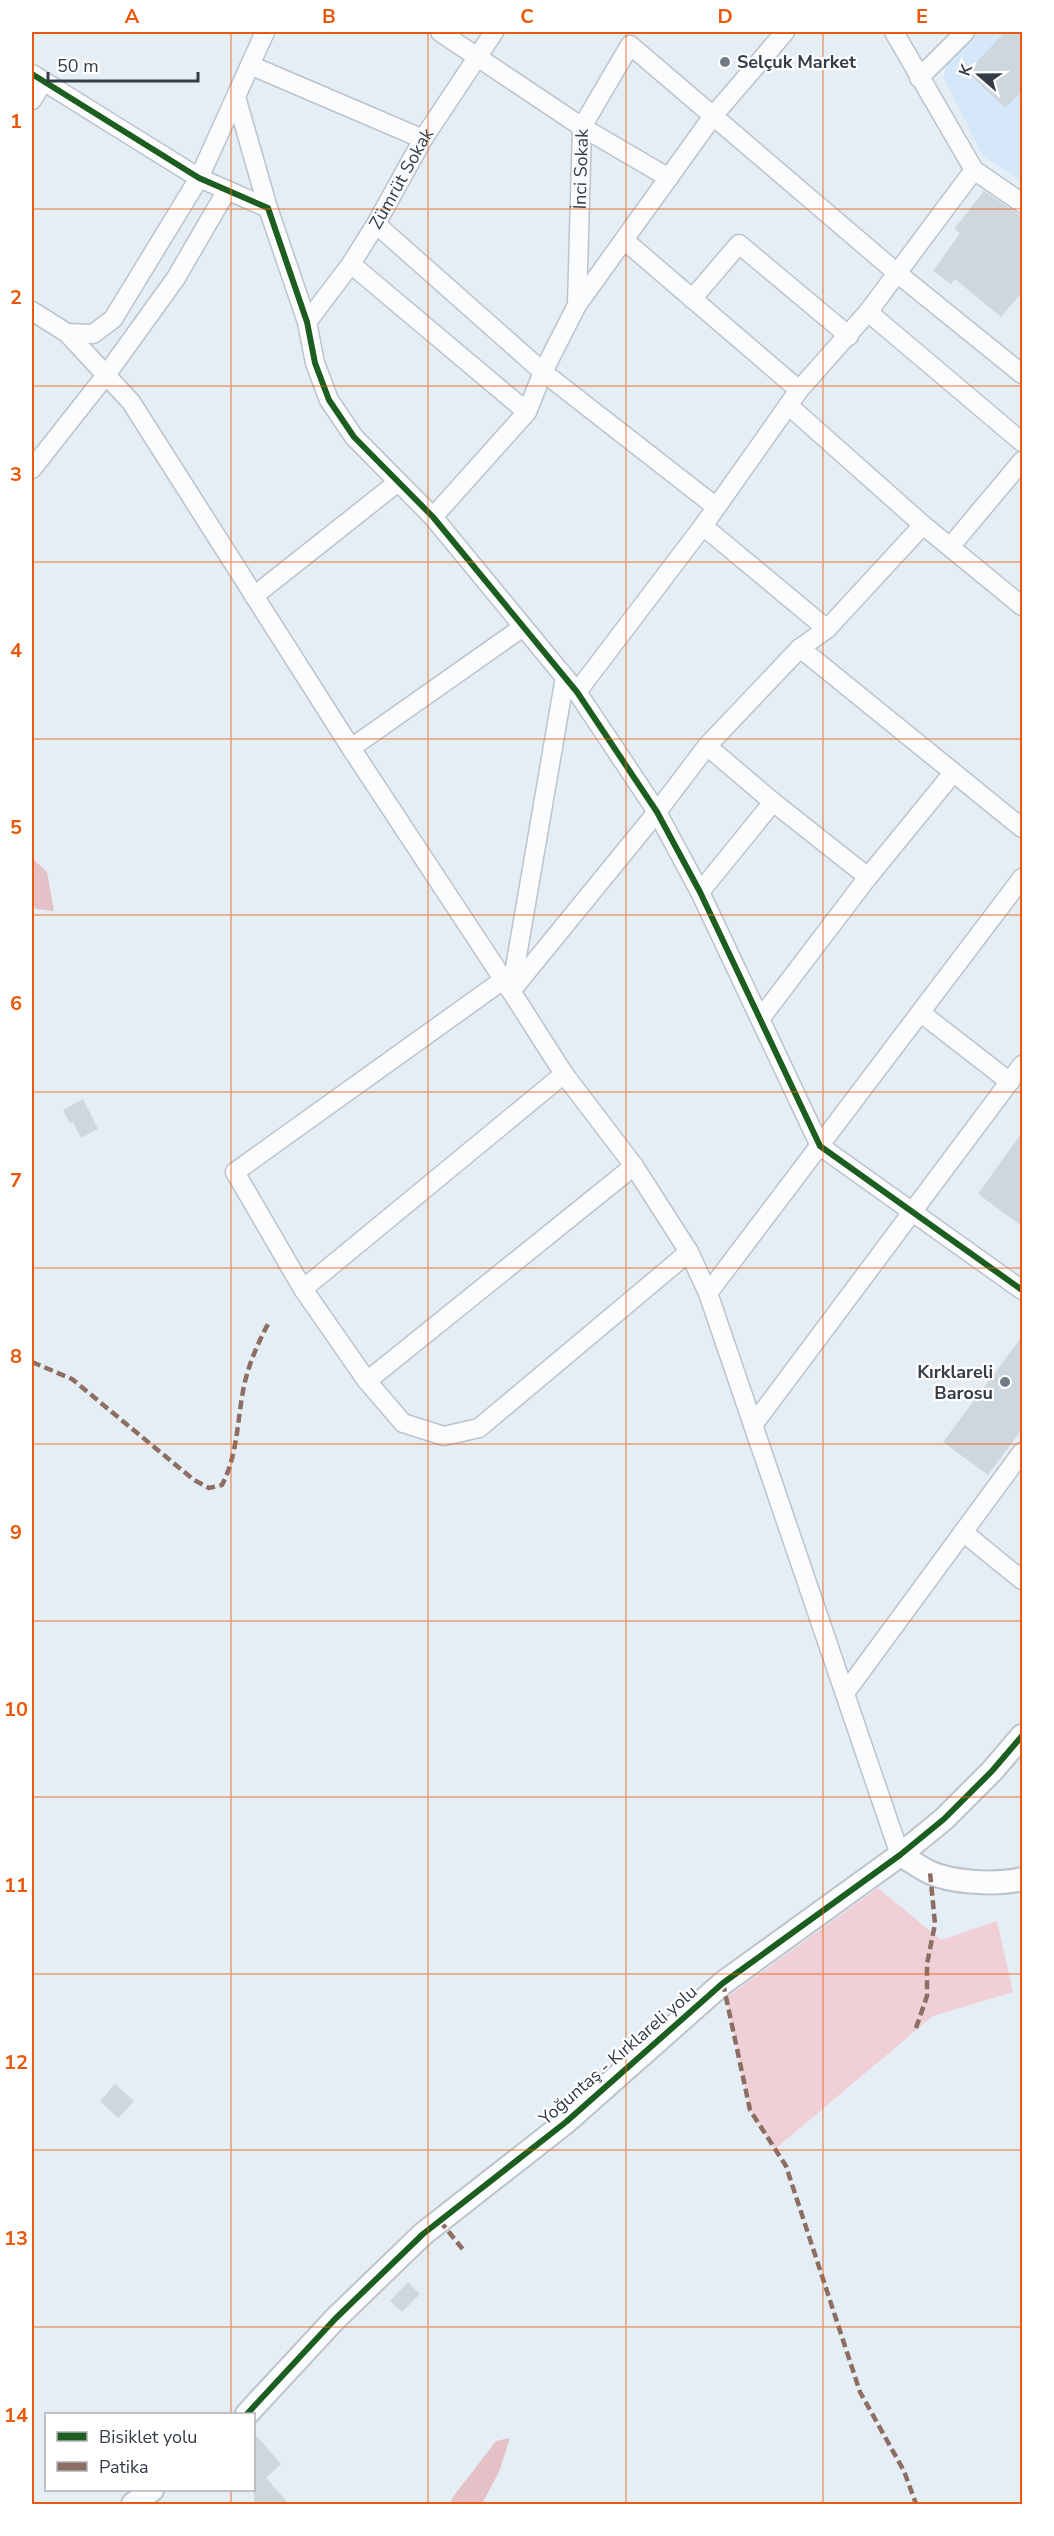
<svg xmlns="http://www.w3.org/2000/svg" width="1054" height="2536" font-family="'Nunito Sans',sans-serif">
<style>
.built{fill:#d4e8fa}
.green{fill:#f0cfd6}
.forest{fill:#e4c0c7}
.building{fill:#cfd7de}
.lines{fill:none;stroke-linecap:round;stroke-linejoin:round}
.minor-casing{stroke:#bcc3ca;stroke-width:21}
.tertiary-casing{stroke:#bcc3ca;stroke-width:26}
.minor{stroke:#fbfcfe;stroke-width:18}
.tertiary{stroke:#fbfcfe;stroke-width:22}
.quiet{stroke:#8d6e63;stroke-width:4.5;stroke-dasharray:9 4.5;stroke-linecap:butt}
.cycleway-casing{stroke:#fff;stroke-width:10}
.cycleway{stroke:#1b5e20;stroke-width:6}
.grid{fill:none;stroke:#e8590c;stroke-width:1.5;stroke-opacity:0.55}
.poi-dot{fill:#727b83;stroke:#fff;stroke-width:2}
.labels{text-anchor:middle;stroke-width:4.5;stroke-linejoin:round;paint-order:stroke}
.poi-label{font-size:18px;font-weight:bold;fill:#343d46;stroke:#fff;text-anchor:start}
.street-label{font-size:18px;fill:#343d46;stroke:#fff}
.neatline{fill:none;stroke:#e8590c;stroke-width:2}
.grid-label{font-size:20px;text-anchor:middle;font-weight:bold;fill:#e8590c}
</style>
<rect width="100%" height="100%" fill="#e6eef5"/>
<polygon class="built" points="967,32 1022,32 1022,182 983,156 944,78 948,51"/>
<polygon class="green" points="878,1888 941,1940 997,1921 1013,1992 933,2016 775,2149 750,2110 726,1998"/>
<g class="forest">
<polygon points="32,858 47,872 54,911 36,909 32,903"/>
<polygon points="510,2438 499,2472 482,2504 450,2504 453,2497 496,2441"/>
</g>
<g class="building">
<polygon points="1005,32 1023,32 1023,90 1005,108 967,72"/>
<polygon points="984,191 1023,217 1023,291 1001,317 955,279 951,284 933,271 960,233 954,229"/>
<polygon points="83,1099 98,1129 81,1138 73,1122 70,1124 63,1110"/>
<polygon points="1023,1131 1023,1227 978,1194"/>
<polygon points="1023,1335 1023,1428 988,1475 943,1442"/>
<polygon points="115,2084 134,2101 118,2118 100,2101"/>
<polygon points="408,2282 420,2294 402,2312 390,2301"/>
<polygon points="254,2433 281,2464 266,2478 290,2505 254,2505"/>
</g>
<g class="lines">
<g class="minor-casing">
<g id="minor">
<polyline points="440,32 582,127 669,178"/>
<polyline points="894,32 974,170 1022,203"/>
<polyline points="250,65 423,139"/>
<polyline points="32,74 199,178 268,208 307,322 315,363 329,400 354,437 433,517 577,692 657,812 700,892 820,1146 1022,1290"/>
<polyline points="919,78 965,32"/>
<polyline points="236,97 268,208"/>
<polyline points="32,100 43,82"/>
<polyline points="376,224 543,372 715,506"/>
<polyline points="624,240 799,390"/>
<polyline points="351,264 527,412"/>
<polyline points="692,299 739,244 849,336"/>
<path id="s1" d="M577,305L582,127L630,45L897,273L1022,374"/>
<polyline points="32,311 67,333 93,334 113,319 199,178 265,32"/>
<polyline points="868,312 1022,442"/>
<path id="s2" d="M307,322L351,264L376,224L423,139L494,32"/>
<polyline points="67,333 131,402 351,748"/>
<polyline points="788,405 923,525 1022,606"/>
<polyline points="32,469 106,375 176,278 227,190"/>
<polyline points="433,517 527,412 543,372 577,305 713,116 785,32"/>
<polyline points="703,526 827,629"/>
<polyline points="950,547 1022,461"/>
<polyline points="254,596 398,482"/>
<polyline points="523,627 351,748 511,991 657,812 707,746 800,648 827,629 923,525"/>
<polyline points="800,648 1022,828"/>
<polyline points="565,677 511,991 564,1074 634,1166 689,1252 708,1293 900,1855"/>
<polyline points="577,692 703,526 799,390 868,312 974,170"/>
<polyline points="707,746 773,802 868,877 953,773"/>
<polyline points="700,892 773,802"/>
<polyline points="921,1013 1010,1082"/>
<polyline points="760,1019 868,877"/>
<polyline points="564,1074 303,1289 367,1381 403,1423 444,1436 479,1428 689,1252"/>
<polyline points="303,1289 235,1172 503,980"/>
<polyline points="708,1293 1022,878"/>
<polyline points="367,1381 634,1166"/>
<polyline points="753,1425 1022,1065"/>
<polyline points="963,1532 1022,1580"/>
<polyline points="845,1693 1022,1452"/>
</g>
</g>
<g class="tertiary-casing">
<g id="tertiary">
<path d="M900,1855C910,1860 919,1867 929,1872C952,1883 998,1885 1022,1879"/>
<polyline points="247,2414 335,2319 423,2234 566,2122 723,1983 900,1855 944,1819 992,1771 1022,1736"/>
<polyline points="133,2504 152,2490"/>
</g>
</g>
<use href="#minor" class="minor"/>
<use href="#tertiary" class="tertiary"/>
<g class="quiet">
<path d="M32,1362L72,1379L194,1480L209,1488L222,1485C238,1454 237,1420 244,1386C249,1363 258,1343 269,1322"/>
<polyline points="723,1983 750,2110 786,2166 860,2392 904,2471 916,2504"/>
<polyline points="916,2028 927,1996 927,1964 935,1924 930,1872"/>
<polyline points="440,2221 465,2252"/>
</g>
<g class="cycleway-casing">
<g id="cycleway">
<polyline points="32,74 199,178 268,208 307,322 315,363 329,400 354,437 433,517 577,692 657,812 700,892 820,1146 1022,1290"/>
<polyline points="247,2414 335,2319 423,2234 566,2122 723,1983 900,1855 944,1819 992,1771 1022,1736"/>
</g>
</g>
<use href="#cycleway" class="cycleway"/>
</g>
<path class="grid" d="M231,32V2414M428,32V2504M626,32V2504M823,32V2504M32,209H1022M32,386H1022M32,562H1022M32,739H1022M32,915H1022M32,1092H1022M32,1268H1022M32,1444H1022M32,1621H1022M32,1797H1022M32,1974H1022M32,2150H1022M32,2327H1022M231,2490V2504"/>
<g class="poi-dot">
<circle cx="725" cy="62" r="6"/>
<circle cx="1005" cy="1382" r="6"/>
</g>
<g class="labels">
<g class="poi-label">
<text x="737" y="68">Selçuk Market</text>
<text x="993" y="1378" text-anchor="end">Kırklareli<tspan x="993" dy="21">Barosu</tspan></text>
</g>
<g class="street-label">
<text dy="6" stroke="none"><textPath href="#s1" startOffset="136">İnci Sokak</textPath></text>
<text dy="6" stroke="none"><textPath href="#s2" startOffset="172">Zümrüt Sokak</textPath></text>
<text transform="translate(618 2055) rotate(-41)" y="6">Yoğuntaş - Kırklareli yolu</text>
</g>
</g>
<rect width="1054" height="2536" fill="none" stroke="#ffffff" stroke-width="66"/>
<rect x="45" y="2413" width="210" height="78" fill="#ffffff" stroke="#aeb1b5" stroke-width="1.5"/>
<rect x="57" y="2432" width="30" height="9" fill="#1b5e20" stroke="#aeb1b5" stroke-width="1.5"/>
<text x="99" y="2443" font-size="18" fill="#343d46">Bisiklet yolu</text>
<rect x="57" y="2462" width="30" height="9" fill="#8d6e63" stroke="#aeb1b5" stroke-width="1.5"/>
<text x="99" y="2473" font-size="18" fill="#343d46">Patika</text>
<g transform="translate(979 75) rotate(290)" stroke="#ffffff" stroke-width="4.5" paint-order="stroke">
<path d="M0-4.5L10 22L0 15L-10 22Z" fill="#343d46"/>
<text y="-9" font-size="16" font-weight="bold" text-anchor="middle" fill="#343d46">K</text>
</g>
<path d="M48 72v9h150v-9" fill="none" stroke="#343d46" stroke-width="3"/>
<text x="57" y="72" font-size="18" fill="#343d46" stroke="#ffffff" stroke-width="4.5" paint-order="stroke">50 m</text>
<rect x="33" y="33" width="988" height="2470" class="neatline"/>
<g class="grid-label">
<text x="132" y="23">A</text>
<text x="329" y="23">B</text>
<text x="527" y="23">C</text>
<text x="725" y="23">D</text>
<text x="922" y="23">E</text>
<text x="16" y="128">1</text>
<text x="16" y="304">2</text>
<text x="16" y="481">3</text>
<text x="16" y="657">4</text>
<text x="16" y="834">5</text>
<text x="16" y="1010">6</text>
<text x="16" y="1187">7</text>
<text x="16" y="1363">8</text>
<text x="16" y="1539">9</text>
<text x="16" y="1716">10</text>
<text x="16" y="1892">11</text>
<text x="16" y="2069">12</text>
<text x="16" y="2245">13</text>
<text x="16" y="2422">14</text>
</g>
</svg>
